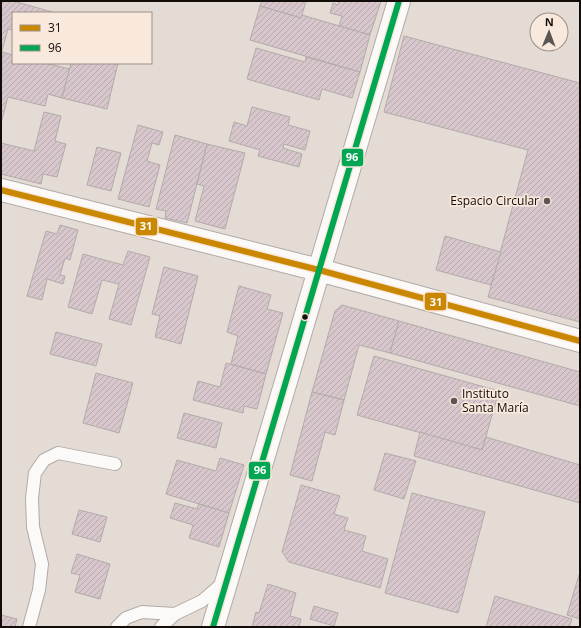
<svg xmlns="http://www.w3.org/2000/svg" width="581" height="628" font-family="'Open Sans',sans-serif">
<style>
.building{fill:url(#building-hatch);stroke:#b2abaa}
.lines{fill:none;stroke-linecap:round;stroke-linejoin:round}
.service-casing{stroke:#b1aaa5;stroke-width:14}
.tertiary-casing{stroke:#b1aaa5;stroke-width:24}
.primary-casing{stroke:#b1aaa5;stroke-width:24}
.service{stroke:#fbfaf9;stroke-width:12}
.tertiary{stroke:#fbfaf9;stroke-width:22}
.primary{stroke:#fbfaf9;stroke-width:22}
.bus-1-casing{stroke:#f9e8dc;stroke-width:9}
.bus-2-casing{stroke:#f9e8dc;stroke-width:9}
.bus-1{stroke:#c98702;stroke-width:6}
.bus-2{stroke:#00a651;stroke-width:6}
.poi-dot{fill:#5c5551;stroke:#f9e8dc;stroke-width:1.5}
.bus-dot{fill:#130d0a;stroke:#f9e8dc;stroke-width:1.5}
.labels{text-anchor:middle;stroke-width:3.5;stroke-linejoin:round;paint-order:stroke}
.poi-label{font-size:12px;fill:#130d0a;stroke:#f9e8dc;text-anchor:end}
.line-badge{stroke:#f9e8dc;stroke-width:1.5}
.badge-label{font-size:11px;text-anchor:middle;font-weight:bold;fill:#fff}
</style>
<defs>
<pattern id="building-hatch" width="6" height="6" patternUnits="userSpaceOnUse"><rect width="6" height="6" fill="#d7c7cc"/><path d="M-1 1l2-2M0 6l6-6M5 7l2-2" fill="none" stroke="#b8aaae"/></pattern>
</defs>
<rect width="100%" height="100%" fill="#e5dbd5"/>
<g class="building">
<polygon points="1,1 13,1 56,13 13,13 13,30 8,29 1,54"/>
<polygon points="262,1 306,1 301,18 260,6"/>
<polygon points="339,1 381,1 370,35 339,26 342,16 330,13 333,3 338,5"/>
<polygon points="260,6 301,18 302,15 370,35 360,72 250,40"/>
<polygon points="404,36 580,83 580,322 488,297 528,150 384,112"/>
<polygon points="256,48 305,62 306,57 360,72 352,98 322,89 319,100 247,79"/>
<polygon points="2,52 13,55 13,63 45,63 70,69 62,98 48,94 45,106 8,97 1,123"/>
<polygon points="71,63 118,63 107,109 62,98"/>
<polygon points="252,107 290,117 288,125 310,131 305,150 284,144 283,148 302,154 299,167 258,156 260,150 229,141 234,122 247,126"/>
<polygon points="44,112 61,116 55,141 66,144 57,177 43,174 41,184 1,174 1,143 34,151"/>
<polygon points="138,125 163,132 159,145 152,143 147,161 160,165 149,207 118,199"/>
<polygon points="175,135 207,144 187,223 165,218 166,211 156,209"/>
<polygon points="207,144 245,153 225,229 195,221 204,186 197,184"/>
<polygon points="97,147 121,153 111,191 87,185"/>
<polygon points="60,225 78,230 70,260 65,258 60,275 65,276 63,284 47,279 42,300 27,296 46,231 57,234"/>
<polygon points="445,236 501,252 491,285 436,270"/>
<polygon points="128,251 150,257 131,325 109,319 119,284 102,280 92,314 68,307 83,254 123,265"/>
<polygon points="164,267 198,276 181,344 155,337 160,316 152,314"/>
<polygon points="239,286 271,295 267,309 283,313 266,374 231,364 238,336 227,332"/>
<polygon points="342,305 399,321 390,353 359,345 344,400 312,392 335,311"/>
<polygon points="399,321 580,372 580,406 390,353"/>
<polygon points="56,332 102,344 96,366 50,354"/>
<polygon points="374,356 499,391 482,450 357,415"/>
<polygon points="226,363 266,374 257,409 244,406 243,413 193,400 198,381 220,387"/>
<polygon points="96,373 133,383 119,433 83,423"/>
<polygon points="312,392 344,400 335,435 325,432 312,481 290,475"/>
<polygon points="184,413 222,423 216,448 177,438"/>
<polygon points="420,432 482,450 486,437 580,465 580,503 414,456"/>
<polygon points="385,453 416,461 404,499 374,490"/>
<polygon points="220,458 244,465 229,513 166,494 177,460 216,471"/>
<polygon points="301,485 340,496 334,514 348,518 344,530 366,536 362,551 388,559 380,588 289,562 282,552"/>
<polygon points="412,493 485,512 458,613 385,593"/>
<polygon points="175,503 197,509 199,504 229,513 219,547 189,538 193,525 170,518"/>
<polygon points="79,510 107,517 100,542 72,534"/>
<polygon points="77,554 110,564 100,599 75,592 80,575 71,573"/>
<polygon points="579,575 580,575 580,619 567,615"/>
<polygon points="268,584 296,593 290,616 301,619 299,627 252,627 256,612 259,613"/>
<polygon points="495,596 572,619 569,627 486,627"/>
<polygon points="314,606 338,613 334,626 310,619"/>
<polygon points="1,615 17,619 15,627 1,627"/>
</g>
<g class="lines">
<g class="service-casing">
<g id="service">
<polyline points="29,627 39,590 42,564 33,527 32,498 35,473 44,460 58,453 115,464"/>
<polyline points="117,627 126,618 142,612 175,614"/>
<polyline points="161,627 175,614 202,601 224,582"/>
</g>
</g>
<g class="tertiary-casing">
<polyline id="tertiary" points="1,190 319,270 580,341"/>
</g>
<g class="primary-casing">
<polyline id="primary" points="213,627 399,1"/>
</g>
<use href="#service" class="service"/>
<use href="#tertiary" class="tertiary"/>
<use href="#primary" class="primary"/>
<g class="bus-1-casing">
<polyline id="bus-1" points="1,190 319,270 580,341"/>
</g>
<g class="bus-2-casing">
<polyline id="bus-2" points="213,627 399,1"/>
</g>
<use href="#bus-1" class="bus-1"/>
<use href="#bus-2" class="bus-2"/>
</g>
<g class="poi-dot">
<circle cx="547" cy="201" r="4"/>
<circle cx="454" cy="401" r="4"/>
</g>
<circle class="bus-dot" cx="305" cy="317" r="3.5"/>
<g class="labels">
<g class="poi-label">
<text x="539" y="205">Espacio Circular</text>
<text x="462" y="398" text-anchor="start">Instituto<tspan x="462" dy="14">Santa María</tspan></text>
</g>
</g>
<g class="line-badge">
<rect x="341" y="148" width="23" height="19" rx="4" fill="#00a651"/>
<rect x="135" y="217" width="23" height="19" rx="4" fill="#c98702"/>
<rect x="424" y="292" width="23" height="19" rx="4" fill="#c98702"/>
<rect x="248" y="461" width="23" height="19" rx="4" fill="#00a651"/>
</g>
<g class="badge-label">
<text x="352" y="161">96</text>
<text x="146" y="230">31</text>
<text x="436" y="306">31</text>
<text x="260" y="474">96</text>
</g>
<rect width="581" height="628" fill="none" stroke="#130d0a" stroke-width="4"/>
<rect x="12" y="12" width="140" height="52" fill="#f9e8dc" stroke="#9d9088"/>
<rect x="20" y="25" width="20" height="6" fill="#c98702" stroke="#9d9088"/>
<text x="48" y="32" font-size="12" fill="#130d0a">31</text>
<rect x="20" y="45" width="20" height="6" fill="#00a651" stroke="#9d9088"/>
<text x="48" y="52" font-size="12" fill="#130d0a">96</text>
<g transform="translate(549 32) rotate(1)"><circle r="19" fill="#f9e8dc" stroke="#9d9088"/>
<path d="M0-3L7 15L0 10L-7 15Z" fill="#5c5551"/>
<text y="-6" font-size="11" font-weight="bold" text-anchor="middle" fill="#130d0a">N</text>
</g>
</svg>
